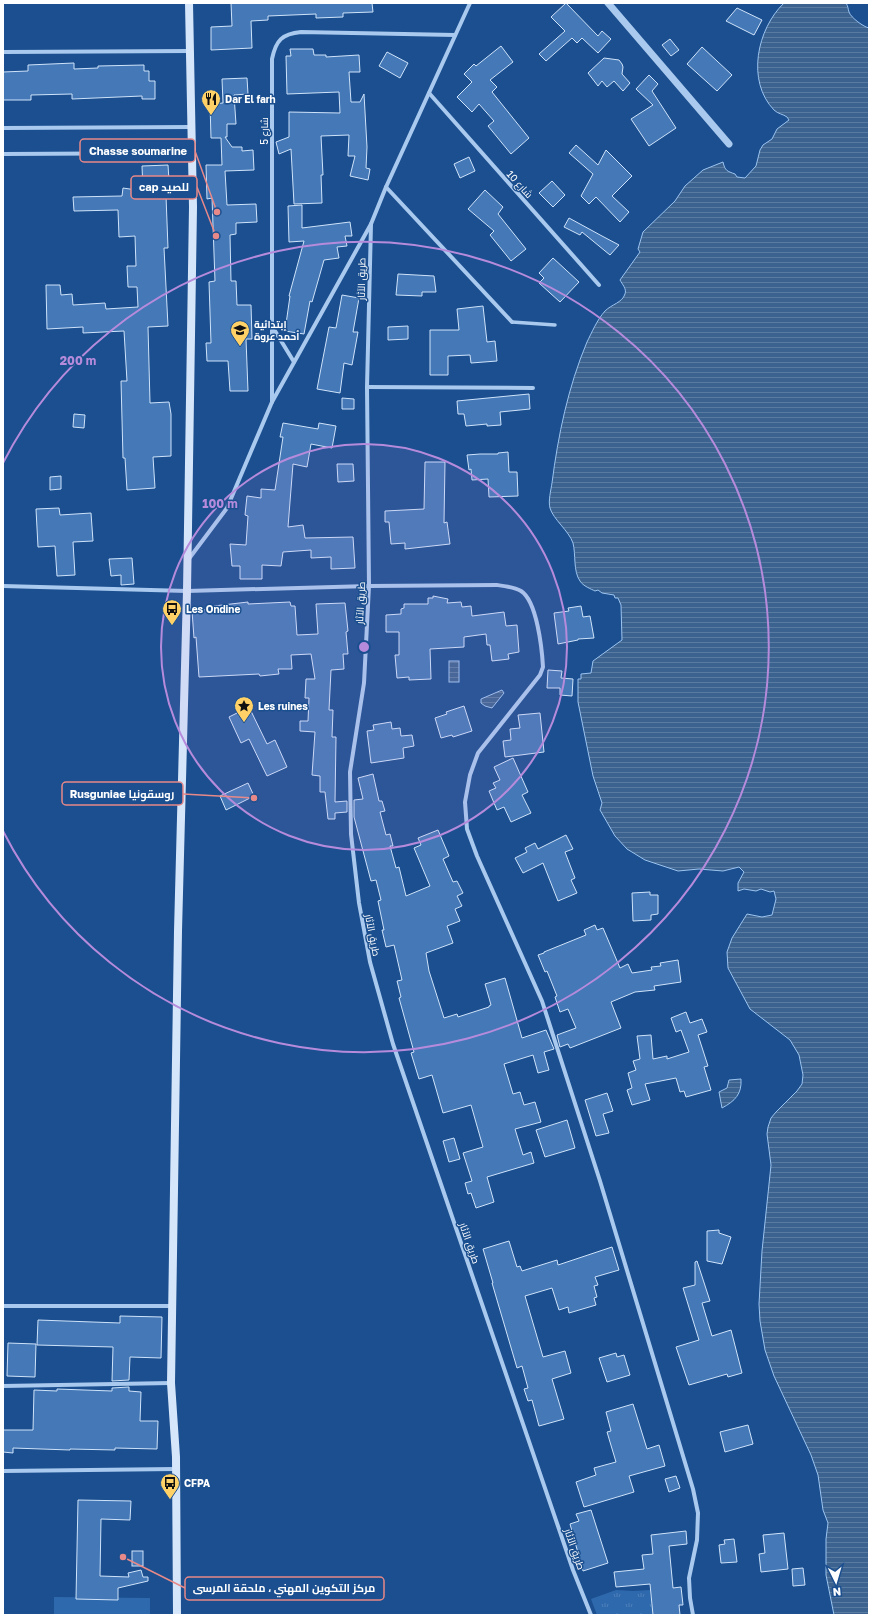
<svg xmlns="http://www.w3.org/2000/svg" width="872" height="1618" font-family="'Golos Text',Cairo,sans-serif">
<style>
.grass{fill:url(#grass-tufts)}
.pitch{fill:#2e69ad}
.water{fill:url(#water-rules);stroke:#9cc4f0}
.building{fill:#4478b7;stroke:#cfe3fa}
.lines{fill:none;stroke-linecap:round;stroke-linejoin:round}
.pedestrian{stroke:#a9c9ee;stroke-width:3.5}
.minor{stroke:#a9c9ee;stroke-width:4}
.tertiary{stroke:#a9c9ee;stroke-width:7}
.secondary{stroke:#d6e6fa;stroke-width:8}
.ring{fill:none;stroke:#b68bdc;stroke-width:2}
.labels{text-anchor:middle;stroke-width:3;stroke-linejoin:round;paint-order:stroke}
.poi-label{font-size:10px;font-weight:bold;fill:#fff;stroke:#1b4f8f;text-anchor:start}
.street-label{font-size:10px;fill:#fff;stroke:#1b4f8f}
.centre{fill:#b68bdc;stroke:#1b4f8f;stroke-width:2}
.ring-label{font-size:12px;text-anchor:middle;font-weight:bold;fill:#b68bdc;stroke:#1b4f8f;stroke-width:3;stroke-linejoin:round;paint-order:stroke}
.leader{fill:none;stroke:#e88989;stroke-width:1.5}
.callout-dot{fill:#e88989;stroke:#1b4f8f;stroke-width:1.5}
.callout{fill:#1b4f8f;stroke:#e88989;stroke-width:1.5}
.callout-label{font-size:11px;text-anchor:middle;font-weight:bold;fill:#fff}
</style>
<defs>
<pattern id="grass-tufts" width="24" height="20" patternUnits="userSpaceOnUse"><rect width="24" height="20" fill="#2e69ad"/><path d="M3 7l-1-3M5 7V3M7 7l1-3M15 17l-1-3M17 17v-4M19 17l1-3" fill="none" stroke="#4d80b9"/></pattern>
<pattern id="water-rules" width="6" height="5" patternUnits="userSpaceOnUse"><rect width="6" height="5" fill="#3c6290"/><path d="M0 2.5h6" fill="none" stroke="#597aa1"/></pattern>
</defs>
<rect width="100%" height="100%" fill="#1b4f8f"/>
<polygon class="grass" points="616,1590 633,1591 650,1590 653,1615 597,1615 591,1599"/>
<polygon class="pitch" points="54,1597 150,1598 150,1615 54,1615"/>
<g class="water">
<path d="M784,3H846C848,6 848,9 849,12C851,18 864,27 869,28V1615H834L826,1575V1539L828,1523L823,1510L818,1475L811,1455L774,1376L765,1350L760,1321L759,1304L762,1251L771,1165L767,1134L768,1127L771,1118L776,1112L797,1091L802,1084L803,1075L799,1055L790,1040L750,1009L728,968L727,952L732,938L747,914L762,917L772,915L776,899L774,891L770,892L761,889L756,891L744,889L738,891V883L744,872L739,867L723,871L699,869L678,871L645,860L627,849L615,836L600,810L602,803L593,776L578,702V679H581V674L591,673L593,661L622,640L621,605L618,598H615L614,595L602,593L598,590L595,591C591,589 583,586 580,581C573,571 576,555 573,543C569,531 553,519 550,508C548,501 551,490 552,483C558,436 568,387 587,342C592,332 597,320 605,311C612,304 622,303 625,294C627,289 622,284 620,280L640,252L638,249L643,232L675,201L685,186L703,170L723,162C725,171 727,171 735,174L737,177L745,178L756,166L760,150L763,145L772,139L777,129L789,120L787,117C783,114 778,114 774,110C746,81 757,29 784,3Z"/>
<rect x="449" y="661" width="10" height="21"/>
<polygon points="502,690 504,693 492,708 485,706 481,703 481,699"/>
<path d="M741,1079C742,1094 735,1101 722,1108L719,1092L727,1088L729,1080Z"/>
</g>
<g class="building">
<polygon points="231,3 372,3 373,12 343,13 343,17 316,18 316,14 268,16 268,20 251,21 252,48 211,50 211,27 232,26"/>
<polygon points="566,3 598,36 602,31 611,39 598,53 582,38 577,43 572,38 546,61 539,54 565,31 551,17"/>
<polygon points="737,8 762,20 754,35 726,21"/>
<polygon points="670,39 679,50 671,56 662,45"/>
<polygon points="501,46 513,62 490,80 497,87 492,92 529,138 511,154 488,126 494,121 479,104 472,112 457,97 472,82 464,74 474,64 476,66"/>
<polygon points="702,47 732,75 717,91 687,64"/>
<polygon points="290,49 313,49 314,55 326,55 326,57 359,55 360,72 349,72 351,102 360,102 364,94 367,147 366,168 370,169 368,180 350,176 355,156 348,156 349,135 321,136 323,175 321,175 322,203 294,204 291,149 279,154 276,142 289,137 289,112 340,113 339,92 287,94 286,56 291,56"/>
<polygon points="387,52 408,63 400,78 379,66"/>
<polygon points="604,58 619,60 622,64 623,67 622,74 630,83 623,91 614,81 607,87 602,81 598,86 588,73"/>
<polygon points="74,63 74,69 98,68 98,66 144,65 144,71 149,71 149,81 155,81 155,99 142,99 142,96 72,99 72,94 31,95 31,100 3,100 3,72 28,71 28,65"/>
<polygon points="649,75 658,84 652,91 676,128 649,146 631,119 653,105 636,89"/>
<polygon points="247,78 248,94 234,95 236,124 227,124 227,137 225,137 232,147 242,147 242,151 253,150 254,170 225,171 227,205 256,204 257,222 236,223 236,234 230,235 231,281 236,281 237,305 251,305 252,339 246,339 248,391 230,391 228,361 207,361 206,343 211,343 209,282 215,281 212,198 207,199 206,165 222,165 221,138 211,138 210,104 223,103 222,79"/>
<polygon points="576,145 598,165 606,150 632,176 612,196 629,212 620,222 596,197 589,204 581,196 593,174 569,153"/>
<polygon points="469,157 475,171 460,178 454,164"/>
<polygon points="168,165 170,196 166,196 168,248 164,248 168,326 148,327 150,403 169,402 171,414 171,456 153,457 155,488 127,490 125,458 123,458 121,381 127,381 124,331 83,333 83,327 47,329 46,285 60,285 61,295 72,294 73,305 105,303 106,309 138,307 137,287 128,287 127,266 136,266 135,236 119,237 118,210 74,211 73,197 122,196 123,188 143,191 142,166"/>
<polygon points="552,181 565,195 553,207 539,193"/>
<polygon points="485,190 503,207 498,214 526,249 511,261 490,235 494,231 468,209"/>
<polygon points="302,205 302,228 350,222 352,236 345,236 347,246 337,247 339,258 324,260 312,302 310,301 304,334 285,331 290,296 289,296 304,241 289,242 288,206"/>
<polygon points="569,218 602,236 619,245 610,255 582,232 580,235 564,227"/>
<polygon points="553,258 579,282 560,302 539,283 544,278 539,273"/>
<polygon points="398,274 434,276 436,292 422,292 422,296 396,295"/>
<polygon points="342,295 359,298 353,332 358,332 352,365 344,363 340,393 317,389 329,327 336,328"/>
<polygon points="483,306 487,342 495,341 497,361 471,363 470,355 448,356 448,375 430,375 430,330 459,330 457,309"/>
<polygon points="408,326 408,339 388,340 388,327"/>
<polygon points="529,394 530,409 500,412 501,425 487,426 487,424 466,426 464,414 458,414 457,401"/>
<polygon points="342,398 354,399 354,409 342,409"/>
<polygon points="74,414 85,415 84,428 73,427"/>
<polygon points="283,423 318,429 319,423 336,426 332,448 311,444 307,467 293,464 288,527 303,525 305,538 353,537 355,568 331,569 331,557 311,558 311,550 283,552 281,566 262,565 262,579 240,579 240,566 232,566 230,544 246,545 248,516 245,515 247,496 261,498 261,489 275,490 283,437 280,437"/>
<polygon points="508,452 509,472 517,472 518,496 489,497 488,479 472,480 471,469 469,470 467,455 480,454 498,454 498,453"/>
<polygon points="425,462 445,462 444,523 447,522 450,544 405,549 405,543 391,544 389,522 385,522 385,511 424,509"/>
<polygon points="337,464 353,464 354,481 338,482"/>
<polygon points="61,476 61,489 50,490 50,477"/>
<polygon points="59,508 60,515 91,513 93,541 73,542 75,575 57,576 55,546 38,547 36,509"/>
<polygon points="132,558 134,584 121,585 121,575 111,576 109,559"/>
<polygon points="433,596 448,599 447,603 461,602 462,607 471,606 472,616 504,612 506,626 517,625 519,652 508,654 509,659 492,661 490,645 487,645 486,634 464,637 464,647 430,649 431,679 409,680 409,677 397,678 395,655 399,655 399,632 386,632 386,615 401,614 401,609 404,608 404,604 428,604 428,598 433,598"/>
<polygon points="248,602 248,604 290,602 291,606 295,606 297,635 318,634 316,604 345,603 348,631 346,632 348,654 343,654 344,669 331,670 329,710 333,710 332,737 336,737 335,802 347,801 347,812 335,813 335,819 328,819 325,792 320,792 320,776 312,775 315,732 300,731 300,721 308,721 309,698 305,698 306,679 315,679 311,654 291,655 292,669 278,669 279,674 260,676 259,674 199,677 196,637 194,638 192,611 214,609 214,606"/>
<polygon points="581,606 583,617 590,616 594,638 578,639 578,640 558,644 554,613 569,611 568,608"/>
<polygon points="548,670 562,671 561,678 573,679 572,696 560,695 560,688 547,688"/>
<polygon points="464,706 472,731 453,737 452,735 441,738 435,718 447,714 446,712"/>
<polygon points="249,707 267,744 275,740 287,767 267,776 249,739 241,743 229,717"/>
<polygon points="540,713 544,752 505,757 503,741 511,740 510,729 520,728 518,715"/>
<polygon points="391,722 392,729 400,728 401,736 412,735 414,746 403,748 404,758 371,763 367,731 374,730 373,725"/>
<polygon points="513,758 528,792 522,795 531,813 511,822 504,807 497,810 489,791 496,788 493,783 500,780 494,767"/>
<polygon points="373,774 379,801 382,801 385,811 380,812 386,835 390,834 393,846 390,846 396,868 399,867 406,896 430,886 414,848 421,845 418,838 438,830 449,856 443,859 453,882 457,881 463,893 457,896 462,906 455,909 460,921 447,926 453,943 426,953 429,971 444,1018 457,1014 458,1017 489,1007 489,1006 491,1005 485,984 505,978 522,1038 546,1030 554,1049 544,1052 549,1070 538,1073 533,1055 504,1064 513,1094 520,1092 524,1105 535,1102 541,1122 515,1129 523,1155 531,1152 534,1163 487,1177 494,1202 476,1208 471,1193 468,1194 465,1183 472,1181 463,1153 483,1147 471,1105 443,1113 432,1075 419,1079 411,1053 414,1052 399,998 401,997 397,981 402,980 394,945 386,947 382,930 384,930 378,901 381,900 376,880 371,881 354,817 354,800 363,799 358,778"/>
<polygon points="248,783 254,796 226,810 220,796"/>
<polygon points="566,835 573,849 565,852 575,878 571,880 577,893 558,901 543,863 523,873 515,858 527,852 525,848 535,843 538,849"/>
<polygon points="650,892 650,895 658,895 658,914 651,915 651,920 633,921 632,893"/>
<polygon points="595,925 597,930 603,928 620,968 628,964 632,973 652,970 651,967 661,966 660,963 678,960 681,982 654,986 655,990 635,992 611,1002 621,1028 570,1048 568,1044 560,1047 557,1035 576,1028 568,1009 560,1012 555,997 557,996 547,971 545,972 538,955 544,953 544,952 586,935 584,930"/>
<polygon points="686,1012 690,1023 702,1019 707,1032 698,1035 708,1066 704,1067 711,1090 686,1097 684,1091 680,1092 676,1078 645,1084 650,1100 632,1105 627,1090 632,1088 628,1073 636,1070 633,1061 640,1059 637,1036 651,1035 653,1059 667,1056 667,1059 689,1052 681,1030 676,1032 671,1018"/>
<polygon points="607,1093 613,1111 603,1114 609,1133 596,1136 585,1100"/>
<polygon points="567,1120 575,1148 545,1157 536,1130"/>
<polygon points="454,1138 460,1159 449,1162 443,1141"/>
<polygon points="719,1230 719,1233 731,1237 722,1264 707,1261 707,1231"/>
<polygon points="509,1241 517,1267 520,1266 522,1271 557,1260 558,1265 612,1247 619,1270 595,1277 598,1285 594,1286 597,1297 594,1298 596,1305 569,1313 568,1307 559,1310 552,1288 525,1296 543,1357 565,1351 571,1373 552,1379 564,1419 539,1426 532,1400 528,1401 524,1389 528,1388 522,1366 517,1368 492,1283 493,1283 483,1249"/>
<polygon points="697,1261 710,1301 702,1303 712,1336 731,1330 742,1373 728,1377 727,1374 689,1385 676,1347 699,1340 683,1288 695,1285 695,1262"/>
<polygon points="120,1316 162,1317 161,1358 130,1357 129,1380 112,1381 113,1347 37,1345 38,1320 120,1323"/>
<polygon points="8,1343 36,1344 35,1377 7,1376"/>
<polygon points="616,1353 617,1357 624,1355 630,1375 607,1382 599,1358"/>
<polygon points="129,1387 129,1391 141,1392 140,1421 158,1421 157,1449 115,1448 115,1450 70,1449 70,1450 13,1448 13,1453 3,1452 3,1430 33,1430 34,1390 57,1391 57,1389 112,1391 112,1388"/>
<polygon points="633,1404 647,1449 659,1445 665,1466 629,1476 634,1492 584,1507 576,1482 596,1475 594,1468 616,1462 607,1432 611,1431 606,1412"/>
<polygon points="748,1425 753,1444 725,1452 720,1432"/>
<polygon points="676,1476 680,1488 669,1492 665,1479"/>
<polygon points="78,1500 131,1501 130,1520 101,1519 100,1576 129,1577 128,1573 141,1570 143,1577 148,1577 148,1581 118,1588 118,1600 76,1599"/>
<polygon points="591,1510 608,1563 583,1571 570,1524 579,1521 576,1514"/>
<polygon points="686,1531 687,1544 669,1546 673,1588 681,1587 683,1605 679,1605 680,1615 653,1615 650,1584 616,1587 614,1572 644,1569 642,1555 653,1554 651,1535"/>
<polygon points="784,1533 788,1569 761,1572 759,1554 765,1553 763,1535"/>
<polygon points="734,1539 737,1562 721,1563 719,1545 725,1544 724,1540"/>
<rect x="132" y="1551" width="11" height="15"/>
<polygon points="803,1568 805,1585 793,1586 792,1569"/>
</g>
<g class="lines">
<polyline class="pedestrian" points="512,322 555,325"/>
<g class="minor">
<polyline points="3,52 190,51"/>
<polyline points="429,93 599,285"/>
<polyline points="3,128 191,127"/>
<polyline points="3,154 192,153"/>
<polyline points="386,187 512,322"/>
<polyline points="371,224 367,387 369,586 364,683 350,772 351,834 359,903 370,962 393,1044 573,1570 591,1615"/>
<polyline points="272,326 294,362"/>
<polyline points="367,387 533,388"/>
<path d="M272,402V59C276,40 282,34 301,32L455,35"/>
<polyline points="188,560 227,508 272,402 371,224 386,187 470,3"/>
<path d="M3,586L187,591L369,586L497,585C505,586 514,587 521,591C537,601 542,649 543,667L540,675L478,753L470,775L465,802L467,829L477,856L542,1001L600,1181L693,1489L698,1513L697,1540L689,1578L690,1598L693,1615"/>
<polyline points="3,1306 172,1306"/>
<polyline points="3,1386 171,1383"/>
<polyline points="3,1471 175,1469"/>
</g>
<polyline class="tertiary" points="608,3 729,144"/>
<polyline class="secondary" points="177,1615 176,1457 171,1383 178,931 187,591 193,207 189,3"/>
</g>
<circle cx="364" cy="647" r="203" fill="#b68bdc" fill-opacity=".12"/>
<g class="ring">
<circle cx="364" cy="647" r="203"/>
<path d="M3 463A405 405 0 1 1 3 831"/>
</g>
<defs>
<g id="restaurant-pin" transform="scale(1)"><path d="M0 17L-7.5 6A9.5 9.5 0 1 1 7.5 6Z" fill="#ffd166" stroke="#1b4f8f"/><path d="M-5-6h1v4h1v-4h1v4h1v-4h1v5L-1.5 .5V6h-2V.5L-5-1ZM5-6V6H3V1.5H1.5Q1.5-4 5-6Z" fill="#111"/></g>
<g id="school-pin" transform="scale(1)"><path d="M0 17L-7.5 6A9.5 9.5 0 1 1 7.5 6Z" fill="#ffd166" stroke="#1b4f8f"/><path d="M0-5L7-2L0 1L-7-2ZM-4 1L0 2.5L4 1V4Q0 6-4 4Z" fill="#111"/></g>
<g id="bus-pin" transform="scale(1)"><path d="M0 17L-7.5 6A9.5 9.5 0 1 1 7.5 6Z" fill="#ffd166" stroke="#1b4f8f"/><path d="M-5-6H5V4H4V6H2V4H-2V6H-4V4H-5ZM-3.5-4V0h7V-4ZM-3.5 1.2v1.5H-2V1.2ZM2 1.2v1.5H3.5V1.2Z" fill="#111"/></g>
<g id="sight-pin" transform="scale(1)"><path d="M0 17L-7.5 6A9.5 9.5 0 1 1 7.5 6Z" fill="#ffd166" stroke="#1b4f8f"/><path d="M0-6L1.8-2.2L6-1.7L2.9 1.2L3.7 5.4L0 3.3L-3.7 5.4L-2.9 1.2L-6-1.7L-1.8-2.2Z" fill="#111"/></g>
</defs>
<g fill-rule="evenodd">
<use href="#restaurant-pin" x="211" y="99"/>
<use href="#school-pin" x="240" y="330"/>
<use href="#bus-pin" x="172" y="609"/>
<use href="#sight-pin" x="244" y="706"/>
<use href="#bus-pin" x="170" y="1483"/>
</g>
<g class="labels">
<g class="poi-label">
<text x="225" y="103">Dar El farh</text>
<text x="254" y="328">إبتدائية<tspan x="254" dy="12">أحمد عروة</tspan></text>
<text x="186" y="613">Les Ondine</text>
<text x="258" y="710">Les ruines</text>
<text x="184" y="1487">CFPA</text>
</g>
<g class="street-label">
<text transform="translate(264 131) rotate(-90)" y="4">شارع 5</text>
<text transform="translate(520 184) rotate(48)" y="4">شارع 10</text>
<text transform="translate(361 279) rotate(-89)" y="4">طريق الآثار</text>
<text transform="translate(360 603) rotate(-87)" y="4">طريق الآثار</text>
<text transform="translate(373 935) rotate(79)" y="4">طريق الآثار</text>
<text transform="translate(470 1243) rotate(71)" y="4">طريق الآثار</text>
<text transform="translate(575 1549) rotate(71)" y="4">طريق الآثار</text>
</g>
</g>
<circle cx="364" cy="647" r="6" class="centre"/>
<g class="ring-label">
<text x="78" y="365">200 m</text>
<text x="220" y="508">100 m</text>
</g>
<path class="leader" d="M217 212L195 151M216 236L197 187M254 798L183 794M123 1557L185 1588"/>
<g class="callout-dot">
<circle cx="217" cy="212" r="4"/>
<circle cx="216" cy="236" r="4"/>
<circle cx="254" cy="798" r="4"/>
<circle cx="123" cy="1557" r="4"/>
</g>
<g class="callout">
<rect x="80" y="139" width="115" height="23" rx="4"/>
<rect x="131" y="176" width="66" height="23" rx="4"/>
<rect x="62" y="782" width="121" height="23" rx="4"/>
<rect x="185" y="1577" width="199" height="23" rx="4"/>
</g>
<g class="callout-label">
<text x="138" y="155">Chasse soumarine</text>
<text x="164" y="191">cap للصيد</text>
<text x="122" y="798">Rusguniae روسقونيا</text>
<text x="284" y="1592">مركز التكوين المهني ، ملحقة المرسى</text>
</g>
<rect width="872" height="1618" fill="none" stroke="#ffffff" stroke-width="8"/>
<g transform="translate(836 1582) rotate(175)" stroke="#1b4f8f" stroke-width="3" paint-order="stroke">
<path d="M0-3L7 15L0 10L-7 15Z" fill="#ffffff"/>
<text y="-6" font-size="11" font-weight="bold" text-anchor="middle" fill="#ffffff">N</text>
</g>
</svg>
